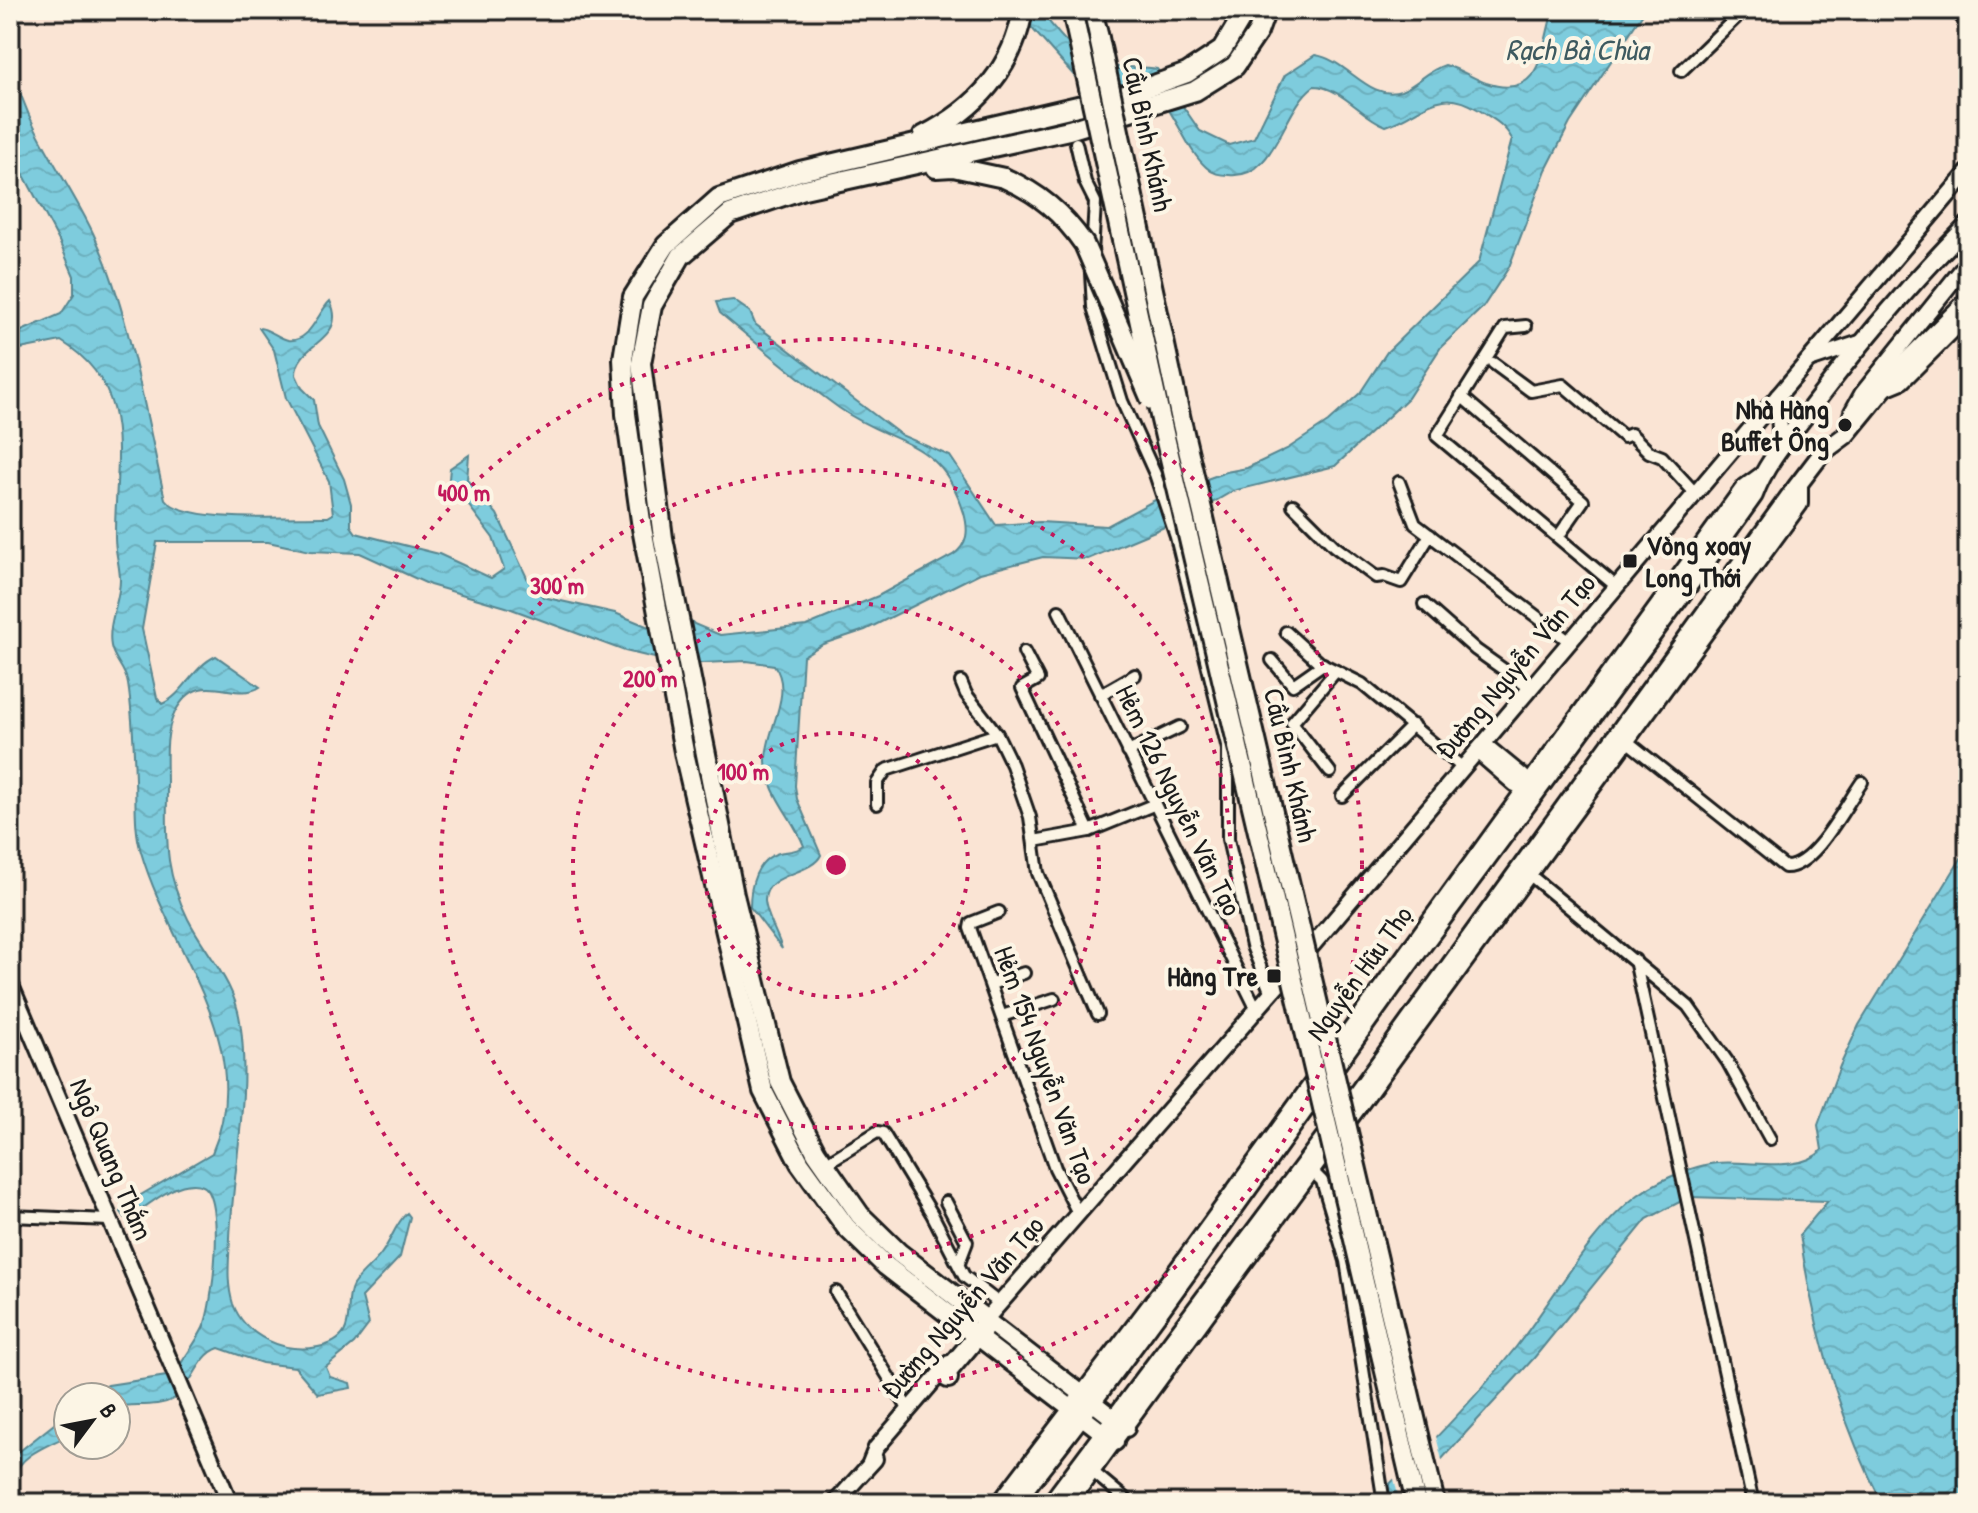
<svg xmlns="http://www.w3.org/2000/svg" width="1978" height="1513" font-family="'Patrick Hand',sans-serif">
<style>
.water{fill:url(#water-waves);stroke:#578690;stroke-width:2}
.pier{fill:#fae4d4}
.lines{fill:none;stroke-linecap:round;stroke-linejoin:round}
.street-casing{stroke:#1c1c1c;stroke-width:16}
.secondary-casing{stroke:#1c1c1c;stroke-width:20}
.primary-casing{stroke:#1c1c1c;stroke-width:22}
.highway-casing{stroke:#1c1c1c;stroke-width:24}
.street{stroke:#fcf5e5;stroke-width:10}
.secondary{stroke:#fcf5e5;stroke-width:14}
.primary{stroke:#fcf5e5;stroke-width:16}
.highway{stroke:#fcf5e5;stroke-width:18}
.highway-bridge-casing{stroke:#1c1c1c;stroke-width:24;stroke-linecap:butt}
.highway-bridge{stroke:#fcf5e5;stroke-width:18}
.ring{fill:none;stroke:#c2185b;stroke-width:4;stroke-dasharray:4 8}
.poi-dot{fill:#1c1c1c;stroke:#fcf5e5;stroke-width:3}
.labels{text-anchor:middle;stroke-width:8;stroke-linejoin:round;paint-order:stroke}
.street-label{font-size:28px;fill:#1c1c1c;stroke:#fcf5e5}
.poi-label{font-size:28px;font-weight:bold;fill:#1c1c1c;stroke:#fcf5e5;text-anchor:end}
.water-label{font-size:30px;font-style:italic;fill:#3e5a60;stroke:#fcf5e5}
.centre{fill:#c2185b;stroke:#fcf5e5;stroke-width:4}
.ring-label{font-size:24px;text-anchor:middle;font-weight:bold;fill:#c2185b;stroke:#fcf5e5;stroke-width:8;stroke-linejoin:round;paint-order:stroke}
</style>
<defs>
<pattern id="water-waves" width="16" height="10" patternUnits="userSpaceOnUse" patternTransform="scale(2)"><rect width="16" height="10" fill="#7eccdd"/><path d="M0 5q4-4 8 0t8 0" fill="none" stroke="#6cafbd"/></pattern>
</defs>
<rect width="100%" height="100%" fill="#fae4d4"/>
<filter id="ink" filterUnits="userSpaceOnUse"><feTurbulence type="fractalNoise" baseFrequency=".0125" numOctaves="2"/><feDisplacementMap in="SourceGraphic" scale="16" xChannelSelector="R" yChannelSelector="G"/><feConvolveMatrix kernelMatrix="1 2 1 2 8 2 1 2 1" color-interpolation-filters="sRGB"/></filter>
<g filter="url(#ink)">
<g class="water">
<path d="M995,10H1040C1062,39 1080,64 1119,67C1131,68 1144,66 1157,69L1200,131L1229,145L1254,138L1285,75L1315,55C1347,59 1369,102 1401,91C1417,85 1428,70 1445,65C1460,69 1472,78 1486,83C1542,101 1541,51 1553,10H1645L1570,123L1546,170L1509,267L1483,307L1441,347L1408,398L1335,466L1233,491L1186,518L1088,559L1043,557L980,573L865,630L823,644L803,656L795,786L797,799L821,855C811,876 764,872 765,901C766,916 778,934 782,949L750,907C750,886 756,859 779,853C789,851 796,852 804,846C793,817 767,794 766,761C765,731 795,693 774,665L747,661L680,664L625,651L506,607L430,585L360,553L310,551L268,542H157L142,629L157,698L162,704C184,695 192,667 216,656L260,687C233,704 200,665 175,712C164,734 167,760 167,784C167,839 163,868 188,919C206,954 234,981 240,1021C251,1094 233,1165 230,1238C229,1260 226,1283 233,1304C245,1336 284,1354 318,1347C363,1338 341,1306 353,1285C361,1273 373,1265 381,1254C391,1241 395,1224 407,1213L410,1217L400,1257L362,1297L369,1324L354,1344L326,1367L330,1377L350,1383L351,1388L318,1394L295,1367L262,1363L219,1348C197,1355 193,1387 173,1399C158,1408 133,1403 116,1407V1397H88L108,1385L173,1375C183,1360 195,1344 203,1328C213,1308 226,1196 203,1186C179,1176 145,1208 127,1220L121,1212L134,1199L212,1153C259,1044 170,953 141,852C134,829 136,804 135,780C134,749 133,715 128,684C126,669 113,659 111,646C107,624 120,601 120,580C120,566 115,552 115,538C114,463 139,389 61,341L10,351V336L61,314L74,294V276L59,241L10,149V45C16,117 63,170 93,233C129,307 146,418 165,499C185,525 293,516 328,517L333,514L329,481L286,398L274,350L259,328C268,328 278,338 288,340C310,343 318,312 330,301C349,341 296,342 296,375L302,388L314,400L318,426L344,479L351,504V526L356,533L439,554L491,578L504,569L493,538L449,479L450,468L469,455L467,480L497,514L528,580L543,597L615,613L673,637L677,634L660,609L654,570L671,599L694,624L720,635L806,626L878,596L953,555C968,544 969,531 964,513C940,436 896,448 839,408C799,379 758,345 720,313L716,302L733,300L750,312L755,324L901,435L950,456L996,525L1040,522L1107,526L1168,493L1226,472L1247,468L1287,449L1328,422L1360,393L1387,352L1479,262L1512,139C1504,124 1493,119 1479,110C1438,84 1424,113 1386,126C1361,117 1342,87 1314,86C1282,109 1276,180 1229,175C1220,175 1213,174 1206,167C1187,150 1178,119 1161,99L1078,80L1022,17L1000,16Z"/>
<path d="M1968,847V1503H1882C1839,1418 1813,1328 1800,1234L1828,1201L1689,1197L1647,1219L1534,1358L1419,1484L1399,1503H1370C1421,1454 1472,1403 1516,1347C1552,1301 1591,1230 1638,1195C1656,1182 1683,1170 1705,1165C1739,1156 1798,1177 1822,1150L1818,1125L1840,1066L1859,1025Z"/>
<path d="M68,1413V1435C49,1446 22,1453 14,1476L25,1503H10L11,1458Z"/>
</g>
<polygon class="pier" points="1435,1432 1443,1464 1405,1503 1400,1503 1393,1475"/>
<g class="lines">
<g class="street-casing">
<g id="street">
<polyline points="1681,71 1744,10"/>
<polyline points="1076,143 1085,182 1095,202 1092,253"/>
<polyline points="1091,273 1093,307 1122,401 1155,474 1176,537 1228,749 1228,839 1252,946 1270,991"/>
<polyline points="1526,326 1505,328 1437,436 1617,587"/>
<polyline points="1493,363 1531,391 1563,385 1624,437 1631,434 1649,452 1662,457 1695,493"/>
<polyline points="1461,396 1583,501 1558,537"/>
<polyline points="1399,482 1415,524 1570,642"/>
<polyline points="1293,505 1334,546 1376,577 1384,576 1401,582 1430,535"/>
<polyline points="1424,604 1476,650 1531,689"/>
<polyline points="1059,611 1257,1010"/>
<polyline points="1286,632 1320,663 1362,684 1463,768"/>
<polyline points="1024,652 1038,679 1022,688 1089,831"/>
<polyline points="1272,660 1293,685 1323,664"/>
<polyline points="961,682 966,694 997,734 1012,765 1030,817 1038,873 1098,1014"/>
<polyline points="1100,695 1135,675"/>
<path d="M1628,742L1785,867C1814,868 1845,806 1862,782"/>
<polyline points="1128,752 1180,727"/>
<polyline points="1330,772 1292,723 1336,671"/>
<polyline points="1342,796 1413,725"/>
<polyline points="877,804 877,783 886,770 997,734"/>
<polyline points="1034,841 1089,831 1153,805"/>
<polyline points="1530,875 1688,1006 1727,1061 1770,1139"/>
<polyline points="999,912 971,923 970,928 1055,1168 1078,1213"/>
<polyline points="1635,960 1753,1503"/>
<polyline points="991,984 1024,973"/>
<polyline points="1002,1016 1054,999"/>
<polyline points="833,1159 877,1132 883,1133 932,1214 964,1276 1000,1304"/>
<polyline points="1313,1172 1322,1181 1346,1261 1384,1503"/>
<polyline points="946,1202 967,1242 959,1263"/>
<polyline points="10,1216 109,1220"/>
<polyline points="836,1292 909,1410"/>
<polyline points="1093,1472 1130,1503"/>
</g>
</g>
<g class="secondary-casing">
<g id="secondary">
<polyline points="1957,10 1968,21"/>
<polyline points="1809,360 1860,343"/>
<polyline points="1885,388 1902,381 1968,315"/>
<polyline points="1778,396 1781,447"/>
<polyline points="1846,434 1852,412 1862,394 1968,262"/>
<polyline points="1488,748 1522,776 1526,787"/>
<polyline points="1477,751 1515,784 1531,790"/>
<polyline points="10,983 230,1503"/>
<polyline points="980,1326 1300,960 1968,172"/>
<polyline points="870,1463 876,1448 949,1363"/>
<polyline points="835,1503 875,1459"/>
<polyline points="999,1503 1177,1269 1743,488 1761,475"/>
<polyline points="1069,1503 1800,504 1800,482"/>
</g>
</g>
<g class="primary-casing">
<g id="primary">
<polyline points="986,1320 1126,1428"/>
<polyline points="974,1334 1115,1442"/>
<path d="M1014,1503C1151,1331 1275,1149 1404,971C1521,812 1639,656 1754,495C1766,462 1790,436 1811,408C1860,343 1911,283 1968,225"/>
<polyline points="1051,1503 1353,1099 1791,494 1823,452 1846,435 1905,363 1968,300"/>
</g>
</g>
<g class="highway-casing">
<g id="highway">
<polyline points="1092,10 1099,38"/>
<path d="M923,136C975,110 1013,69 1023,10"/>
<polyline points="936,168 953,167 1004,178"/>
<polyline points="974,1334 886,1266 846,1227 800,1163 763,1091 685,757 642,528 626,414 623,359 633,297 666,245 719,198 800,171 1129,94 1187,73 1222,50 1246,10"/>
<polyline points="948,1378 947,1372 985,1327 986,1320 899,1253 860,1215 816,1152 780,1082 734,895 663,538 641,363 652,306 681,256 730,214 804,189 1069,130 1195,91 1235,66 1258,32 1266,10"/>
</g>
</g>
<use href="#street" class="street"/>
<use href="#secondary" class="secondary"/>
<use href="#primary" class="primary"/>
<use href="#highway" class="highway"/>
<g class="highway-bridge-casing">
<g id="highway-bridge">
<polyline points="1072,10 1161,420 1416,1503"/>
<polyline points="1099,38 1181,420 1435,1503"/>
<path d="M1004,178C1039,193 1063,214 1084,244L1151,400"/>
</g>
</g>
<use href="#highway-bridge" class="highway-bridge"/>
</g>
</g>
<g class="ring">
<circle cx="836" cy="865" r="132"/>
<circle cx="836" cy="865" r="263"/>
<circle cx="836" cy="865" r="395"/>
<circle cx="836" cy="865" r="526"/>
</g>
<g class="poi-dot">
<circle cx="1845" cy="425" r="8"/>
<rect x="1622" y="553" width="16" height="16" rx="4"/>
<rect x="1266" y="968" width="16" height="16" rx="4"/>
</g>
<g class="labels">
<g class="street-label">
<text transform="translate(1148 134) rotate(78)" y="10">Cầu Bình Khánh</text>
<text transform="translate(1515 666) rotate(-50)" y="10">Đường Nguyễn Văn Tạo</text>
<text transform="translate(1291 765) rotate(77)" y="10">Cầu Bình Khánh</text>
<text transform="translate(1179 800) rotate(64)" y="10">Hẻm 126 Nguyễn Văn Tạo</text>
<text transform="translate(1359 973) rotate(-54)" y="10">Nguyễn Hữu Thọ</text>
<text transform="translate(1046 1065) rotate(70)" y="10">Hẻm 154 Nguyễn Văn Tạo</text>
<text transform="translate(112 1159) rotate(67)" y="10">Ngô Quang Thắm</text>
<text transform="translate(962 1307) rotate(-49)" y="10">Đường Nguyễn Văn Tạo</text>
</g>
<g class="poi-label">
<text x="1829" y="419">Nhà Hàng<tspan x="1829" dy="32">Buffet Ông</tspan></text>
<text x="1646" y="555" text-anchor="start">Vòng xoay<tspan x="1646" dy="32">Long Thới</tspan></text>
<text x="1258" y="986">Hàng Tre</text>
</g>
<g class="water-label">
<text x="1577" y="60">Rạch Bà Chùa</text>
</g>
</g>
<circle cx="836" cy="865" r="12" class="centre"/>
<g class="ring-label">
<text x="464" y="501">400 m</text>
<text x="557" y="594">300 m</text>
<text x="650" y="687">200 m</text>
<text x="743" y="780">100 m</text>
</g>
<rect width="1978" height="1513" fill="none" stroke="#fcf5e5" stroke-width="40"/>
<rect x="20" y="20" width="1938" height="1473" fill="none" stroke="#1c1c1c" stroke-width="3" filter="url(#ink)"/>
<g transform="translate(92 1421) rotate(58)"><circle r="38" fill="#fcf5e5" stroke="#a29e95" stroke-width="2"/>
<path d="M0-6L14 30L0 20L-14 30Z" fill="#1c1c1c"/>
<text y="-12" font-size="22" font-weight="bold" text-anchor="middle" fill="#1c1c1c">B</text>
</g>
</svg>
